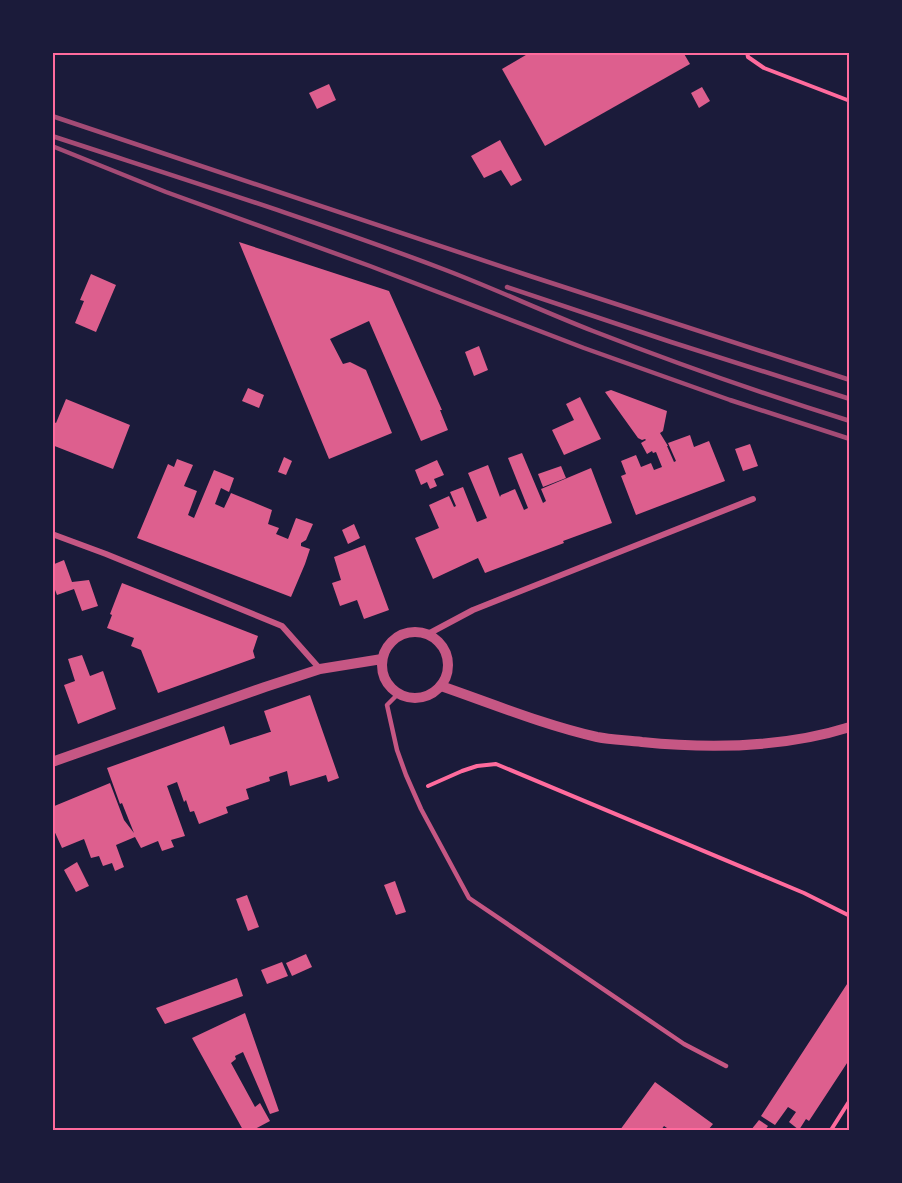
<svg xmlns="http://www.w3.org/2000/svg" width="902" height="1183" font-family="'Alegreya Sans',sans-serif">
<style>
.building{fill:#dd5f8e}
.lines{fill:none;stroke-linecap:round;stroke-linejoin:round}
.path{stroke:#ff6b9d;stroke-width:4}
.service{stroke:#c65784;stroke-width:4.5}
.minor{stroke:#c65784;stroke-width:6}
.tertiary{stroke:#c65784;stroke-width:10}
.rail{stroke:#a44b75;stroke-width:4.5}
.neatline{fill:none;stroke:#ff6b9d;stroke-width:2}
</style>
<rect width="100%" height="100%" fill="#1b1b3a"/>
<g class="building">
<polygon points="531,52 683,52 690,64 545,146 502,69"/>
<polygon points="329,84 336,100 317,109 309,93"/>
<polygon points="702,87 710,101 699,108 691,93"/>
<polygon points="500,140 522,180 511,186 501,170 484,178 471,156"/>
<polygon points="239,242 389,291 442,410 440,410 448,430 421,441 369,321 330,339 343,364 350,362 366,370 392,433 329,459"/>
<polygon points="91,274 116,285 96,332 75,323 84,301 80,300"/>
<polygon points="479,346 488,370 474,376 465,352"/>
<polygon points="248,388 264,395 259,408 242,401"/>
<polygon points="611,390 667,411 663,431 660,433 668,446 667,446 674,462 676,461 668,443 690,435 694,447 709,441 725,481 636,515 621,476 626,474 621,461 636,455 641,467 651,463 654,470 662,467 656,452 653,453 652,451 647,454 641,443 646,440 645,439 642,440 638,438 605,392"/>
<polygon points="580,397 601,439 564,455 552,430 574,420 566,404"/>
<polygon points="66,399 130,425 113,469 52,445 52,421 56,423"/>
<polygon points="750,444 758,466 743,471 735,449"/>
<polygon points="522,453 543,503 546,501 541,489 591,468 612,523 563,541 564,543 485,573 478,558 433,579 415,538 439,528 429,505 449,496 454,507 456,506 450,492 463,487 477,522 487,518 468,473 488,465 500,497 501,495 515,489 524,510 528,508 508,458"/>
<polygon points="284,457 292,461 286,475 278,472"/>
<polygon points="177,459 193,465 184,486 197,491 188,515 194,518 214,470 234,478 229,492 221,488 215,504 224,508 231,493 272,510 268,524 279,528 276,534 288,539 296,518 313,524 306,540 301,543 301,546 310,549 305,564 291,597 137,538 168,464 174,467"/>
<polygon points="437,460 444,475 434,479 437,486 430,489 427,482 421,485 415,470"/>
<polygon points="561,466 566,478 543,487 538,474"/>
<polygon points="354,524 360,538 348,544 342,530"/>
<polygon points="365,545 389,610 364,619 357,600 340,606 332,583 341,580 334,557"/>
<polygon points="64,560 72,582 89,580 98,606 82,611 74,589 57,595 52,582 52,565"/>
<polygon points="122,583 258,636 253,651 255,658 158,693 141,650 131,646 134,638 107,628 112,615 110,614"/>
<polygon points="82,655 90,676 103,671 116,709 78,724 64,685 75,681 68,659"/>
<polygon points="310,695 339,778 328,782 326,775 290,786 287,771 269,777 270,781 246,789 249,799 226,807 228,813 199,824 194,811 190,812 186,800 184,802 177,782 167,786 185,836 171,840 174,847 162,851 158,841 141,848 135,837 116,845 124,867 115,871 112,863 103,866 99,856 91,858 84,839 62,848 52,826 52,807 110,783 124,820 134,833 122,803 120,804 107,768 224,726 230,745 270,732 271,732 264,711"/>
<polygon points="77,862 89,886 76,892 64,870"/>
<polygon points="395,881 406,912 396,915 384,885"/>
<polygon points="247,895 259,927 248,931 236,899"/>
<polygon points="306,954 312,967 292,976 286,963"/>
<polygon points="282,962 288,976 267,984 261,970"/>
<polygon points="237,978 243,996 165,1024 156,1008"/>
<polygon points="849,981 849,1060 809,1121 806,1119 799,1130 789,1122 796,1112 788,1107 775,1125 761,1116"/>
<polygon points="245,1013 279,1111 270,1114 243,1052 235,1056 236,1059 231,1063 255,1107 260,1103 270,1121 253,1130 243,1130 192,1038"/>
<polygon points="655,1082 713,1124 708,1130 670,1130 664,1126 661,1130 620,1130"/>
<polygon points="759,1120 768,1126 765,1130 751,1130"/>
</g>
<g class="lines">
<g class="path">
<polyline points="747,52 748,57 764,68 850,101"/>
<polyline points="428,786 462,771 477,766 496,764 804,893 850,916"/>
<polyline points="831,1130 850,1100"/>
</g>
<polyline class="service" points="398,694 387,705 397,750 406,775 421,809 469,898 684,1044 726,1066"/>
<g class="minor">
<polyline points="52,534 106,554 282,626 320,669"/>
<polyline points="428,634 473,610 753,499"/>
</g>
<g class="tertiary">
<circle cx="415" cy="665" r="33"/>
<path d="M441,686C493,704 544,725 597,737C612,740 627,740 642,742C711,749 783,748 850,727"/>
<polyline points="52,762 265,687 320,669 382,659"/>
</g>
<g class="rail">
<polyline points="52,116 530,276 850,380"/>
<path d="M52,136C183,179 314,220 443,269C493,288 542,311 593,331C678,364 763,394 850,421"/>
<polyline points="52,146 166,192 370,266 584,348 730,400 850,439"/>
<polyline points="507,287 671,342 850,399"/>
</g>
</g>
<rect width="902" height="1183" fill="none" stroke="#1b1b3a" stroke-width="108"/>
<rect x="54" y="54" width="794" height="1075" class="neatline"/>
</svg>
